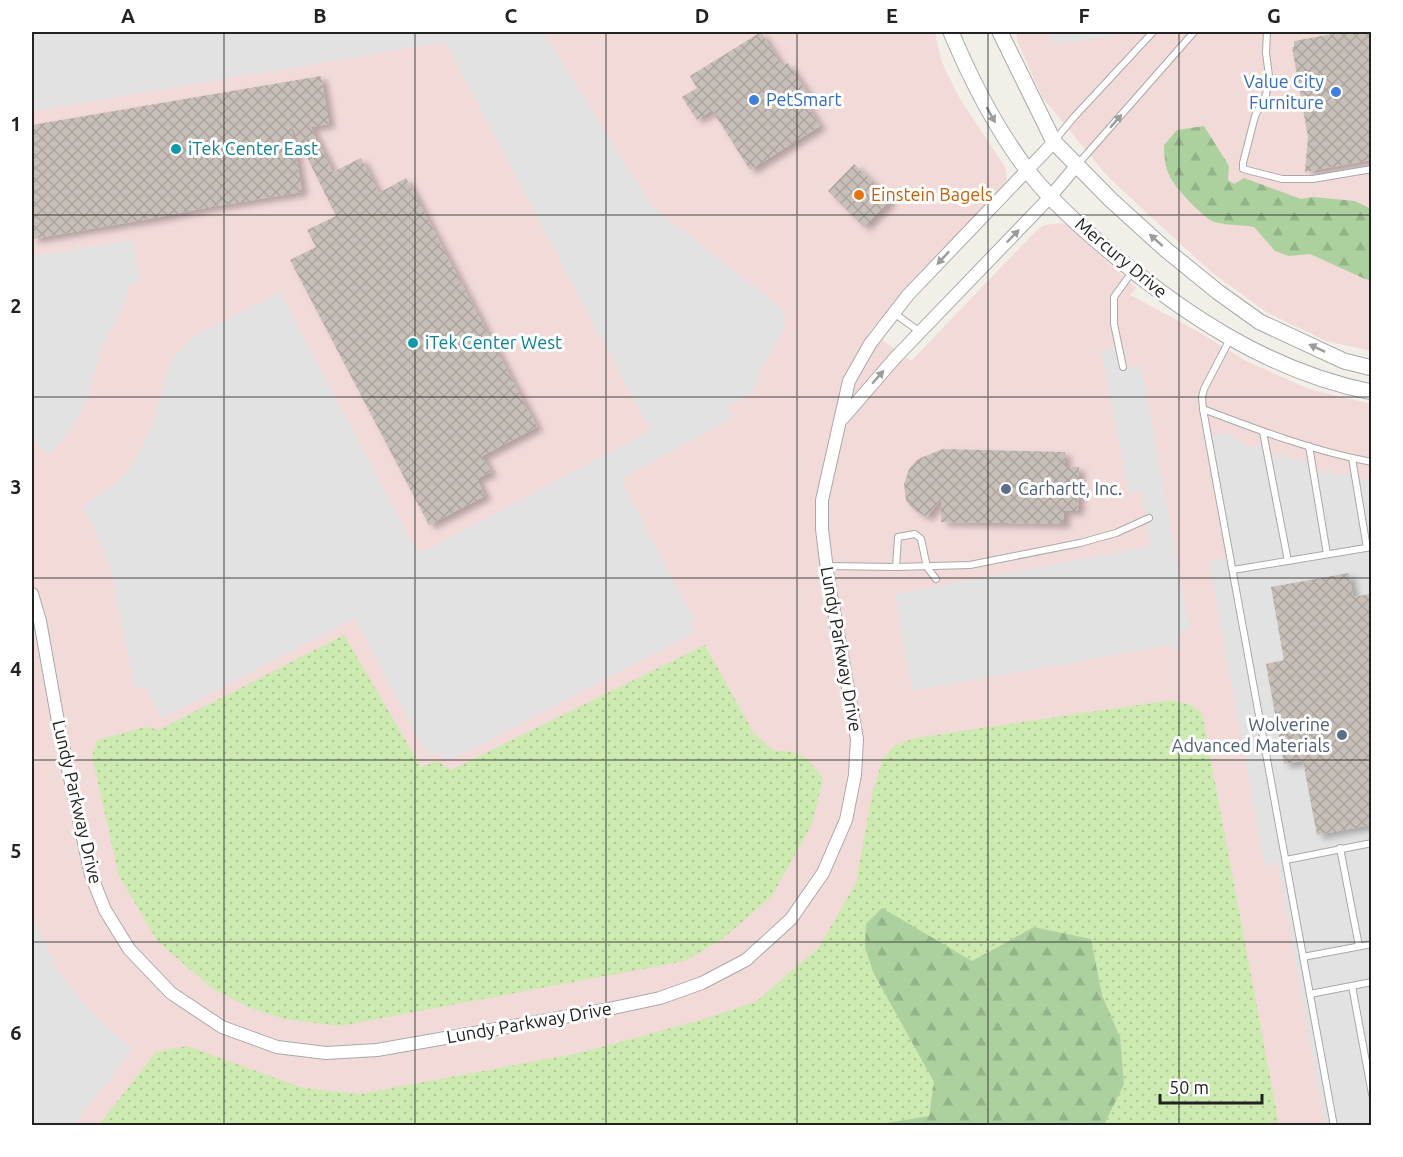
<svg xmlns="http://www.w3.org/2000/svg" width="1403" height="1157" font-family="Ubuntu,sans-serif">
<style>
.commercial{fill:#f2dad9}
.grass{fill:url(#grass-dots)}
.forest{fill:url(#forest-firs)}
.parking{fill:#e2e2e2}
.building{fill:url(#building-cross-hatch);filter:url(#shadow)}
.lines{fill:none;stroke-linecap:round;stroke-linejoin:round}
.service-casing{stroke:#a9a9a9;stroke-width:8}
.minor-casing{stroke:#a9a9a9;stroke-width:14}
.tertiary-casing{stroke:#a9a9a9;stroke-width:17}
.service{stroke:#fff;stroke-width:6}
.minor{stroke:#fff;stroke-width:12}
.tertiary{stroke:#fff;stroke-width:15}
.oneway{fill:#9c9c9c}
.grid{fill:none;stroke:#222;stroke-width:1.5;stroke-opacity:0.55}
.shop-dot{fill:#3f7fe0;stroke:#fff;stroke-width:2}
.culture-dot{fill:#0f9aa8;stroke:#fff;stroke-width:2}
.food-dot{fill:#e8710a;stroke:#fff;stroke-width:2}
.service-dot{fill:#5c6f8a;stroke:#fff;stroke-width:2}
.labels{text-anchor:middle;stroke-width:6;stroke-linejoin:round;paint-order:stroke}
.shop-label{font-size:18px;fill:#366cbe;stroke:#fff;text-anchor:end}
.culture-label{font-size:18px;fill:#0d838f;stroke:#fff;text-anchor:start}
.food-label{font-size:18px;fill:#c56008;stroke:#fff;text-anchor:start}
.street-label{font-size:18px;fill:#222;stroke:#fff}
.service-label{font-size:18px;fill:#4e5e75;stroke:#fff;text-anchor:start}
.neatline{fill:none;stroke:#222;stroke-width:2}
.grid-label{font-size:20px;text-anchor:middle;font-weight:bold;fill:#222}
</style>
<defs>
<pattern id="grass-dots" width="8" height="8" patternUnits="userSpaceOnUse" patternTransform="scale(1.5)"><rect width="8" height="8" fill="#cdebb0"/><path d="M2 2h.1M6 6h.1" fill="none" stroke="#b0c997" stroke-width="1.8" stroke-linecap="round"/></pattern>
<pattern id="forest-firs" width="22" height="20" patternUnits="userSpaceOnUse" patternTransform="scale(1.5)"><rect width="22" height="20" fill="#add19e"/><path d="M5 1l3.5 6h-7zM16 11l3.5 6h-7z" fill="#95b388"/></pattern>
<pattern id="building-cross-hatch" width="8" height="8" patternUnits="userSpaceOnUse" patternTransform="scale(1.5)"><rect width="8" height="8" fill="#c7bfb8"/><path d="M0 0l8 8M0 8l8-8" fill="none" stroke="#aba49e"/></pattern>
<filter id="shadow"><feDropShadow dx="6" dy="4" stdDeviation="3" flood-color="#0004"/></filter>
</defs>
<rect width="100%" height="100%" fill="#f2efe9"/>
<g class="commercial">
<polygon points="32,32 935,32 941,59 945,69 960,99 1005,167 1007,178 1004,186 870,331 911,361 1037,230 1045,225 1062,223 1067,225 1136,288 1130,295 1199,332 1246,361 1309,389 1371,404 1371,1125 32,1125"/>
<polygon points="1016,32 1371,32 1371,351 1326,341 1266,312 1210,271 1108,177 1042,97 1018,43"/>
</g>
<g class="grass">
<path d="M344,635L421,767L437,761L451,770L705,645L753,732L774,751C803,751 806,756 823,779L812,824L772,896L721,940L685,961L340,1026L284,1019L248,1007L212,988L158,942L119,876L92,756L97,740L146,727L159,730Z"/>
<polygon points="1172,700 1191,705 1202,713 1279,1125 1104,1125 1124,1084 1120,1037 1102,995 1091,939 1034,927 972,961 874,974 934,1082 929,1116 875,1126 98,1126 156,1052 187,1046 303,1088 360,1094 579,1053 701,1020 757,1001 819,947 856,883 872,794 883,759 894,746 915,738"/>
</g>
<g class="forest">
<path d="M1204,126L1229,166L1228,180L1234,184L1244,178L1301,199L1313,197L1355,201L1371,209V280L1365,279L1310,254L1289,256L1275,251L1254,227C1243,225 1221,225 1212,221C1200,214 1176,189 1170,177C1165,167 1164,156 1164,145L1177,130Z"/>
<polygon points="882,908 972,961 1034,927 1091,939 1102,995 1120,1037 1124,1084 1104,1125 875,1125 929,1116 934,1082 874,974 865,948 866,924"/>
</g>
<g class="parking">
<polygon points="32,32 543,32 652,206 779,306 784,316 785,323 783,332 762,367 753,393 727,407 732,418 621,479 694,620 693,631 688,636 453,759 447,759 437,753 428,757 355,618 161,719 146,687 135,689 111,572 99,540 83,506 118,482 129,469 139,453 153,423 169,366 176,354 195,335 280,292 418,554 650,431 445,42 32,111"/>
<polygon points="1048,32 1119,32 1115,36 1055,44"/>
<polygon points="133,240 140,281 130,284 121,313 110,330 100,351 88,398 82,411 74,426 48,455 32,438 32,256"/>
<polygon points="1125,345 1129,368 1141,366 1190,630 1180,632 1182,649 1171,651 1170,645 912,691 895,594 1151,546 1141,492 1129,493 1101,350"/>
<polygon points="1228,433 1248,447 1259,445 1277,457 1289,455 1291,460 1302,458 1322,472 1332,470 1333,475 1346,473 1363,480 1371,479 1371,1125 1325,1125 1278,864 1264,863 1209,561 1231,557 1207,437"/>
<polygon points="32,915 58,971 93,1014 133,1050 73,1125 32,1125"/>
</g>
<g class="building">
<polygon points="761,32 782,66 788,63 809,95 803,98 820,126 750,170 712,110 697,120 682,97 697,88 690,76"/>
<polygon points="1344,32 1371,32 1371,160 1305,172 1308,137 1292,47 1294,47 1294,41"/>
<polygon points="321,76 329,124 311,127 333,172 361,158 379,193 406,178 537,427 482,456 491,472 477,479 485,496 429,525 290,260 316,247 307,230 336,216 291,125 302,192 211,207 155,218 32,239 32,125"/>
<polygon points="854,164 891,200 864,227 828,191"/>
<polygon points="943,449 1065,452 1065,467 1079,467 1078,511 1064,511 1064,524 941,522 941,499 927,517 916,511 906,501 904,484 909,469 918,459"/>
<polygon points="1349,573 1353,597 1370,594 1371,601 1371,825 1317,835 1303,761 1284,764 1266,664 1284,660 1271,587"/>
</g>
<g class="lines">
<g class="service-casing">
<g id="service">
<polyline points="1267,32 1266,53 1269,76 1266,95 1255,116 1243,163 1243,169 1282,179 1313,179 1372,169"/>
<polyline points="1055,140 1074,117 1153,32"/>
<polyline points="1078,164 1194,32"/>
<polyline points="894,313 920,332"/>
<polyline points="1230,339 1204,389 1202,397 1203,409 1334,1126"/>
<polyline points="1123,367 1114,324 1114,297 1132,272"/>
<path d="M1203,409C1258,430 1313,451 1372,462"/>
<polyline points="1263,432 1288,561"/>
<polyline points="1309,446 1327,554"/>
<polyline points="1352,458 1367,548"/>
<polyline points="827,566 896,567 970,565 1080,543 1116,533 1149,518"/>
<polyline points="896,567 898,537 915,534 921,539 927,567 936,579"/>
<polyline points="1233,570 1372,547"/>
<polyline points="1340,848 1359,946"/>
<polyline points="1286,860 1372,843"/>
<polyline points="1303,957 1372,944"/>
<polyline points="1352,986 1372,1094"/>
<polyline points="1310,994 1372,982"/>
</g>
</g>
<g class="minor-casing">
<g id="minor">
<polyline points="843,418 896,357 1051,196 1077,165"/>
<polyline points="32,594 40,621 59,727 91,875 105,910 129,949 171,993 222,1027 277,1047 326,1053 377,1050 604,1010 660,998 702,983 746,960 791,919 823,873 846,820 855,775 857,739 828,578 822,529 822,500 849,381 870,344 908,295 1054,142"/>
</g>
</g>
<g class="tertiary-casing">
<g id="tertiary">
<path d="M951,32C971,80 994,125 1025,167C1046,196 1075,222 1102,245C1180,312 1269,372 1372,392"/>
<polyline points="1000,32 1054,142 1110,199 1165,249 1218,292 1260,322 1344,361 1372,368"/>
</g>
</g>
<use href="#service" class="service"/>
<use href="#minor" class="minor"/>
<use href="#tertiary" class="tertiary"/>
</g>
<defs><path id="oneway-solid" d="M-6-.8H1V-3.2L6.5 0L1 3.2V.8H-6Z" transform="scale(1.5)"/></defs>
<g class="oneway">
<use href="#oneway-solid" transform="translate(991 115) rotate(61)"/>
<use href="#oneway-solid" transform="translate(1116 121) rotate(-49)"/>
<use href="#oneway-solid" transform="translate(1013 236) rotate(-46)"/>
<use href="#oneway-solid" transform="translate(1156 240) rotate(-138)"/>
<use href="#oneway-solid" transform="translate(943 258) rotate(133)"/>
<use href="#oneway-solid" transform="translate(1317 348) rotate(-155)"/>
<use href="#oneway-solid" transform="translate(878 377) rotate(-49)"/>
</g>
<path class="grid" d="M224,32V1126M415,32V1126M606,32V1126M797,32V1126M988,32V1126M1179,32V1126M32,215H1372M32,397H1372M32,578H1372M32,760H1372M32,942H1372"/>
<g class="shop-dot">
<circle cx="1336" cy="92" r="6"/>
<circle cx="754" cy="100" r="6"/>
</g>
<g class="culture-dot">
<circle cx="176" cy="149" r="6"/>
<circle cx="413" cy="343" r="6"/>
</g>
<circle class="food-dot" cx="859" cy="195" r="6"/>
<g class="service-dot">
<circle cx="1006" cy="489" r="6"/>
<circle cx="1342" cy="735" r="6"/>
</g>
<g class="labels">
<g class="shop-label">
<text x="1324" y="88">Value City<tspan x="1324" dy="21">Furniture</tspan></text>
<text x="766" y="106" text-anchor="start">PetSmart</text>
</g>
<g class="culture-label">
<text x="188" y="155">iTek Center East</text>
<text x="425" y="349">iTek Center West</text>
</g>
<g class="food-label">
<text x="871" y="201">Einstein Bagels</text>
</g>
<g class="street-label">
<text transform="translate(1121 258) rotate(40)" y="6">Mercury Drive</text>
<text transform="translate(841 649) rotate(80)" y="6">Lundy Parkway Drive</text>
<text transform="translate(77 802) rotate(77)" y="6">Lundy Parkway Drive</text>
<text transform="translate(529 1023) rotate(-10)" y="6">Lundy Parkway Drive</text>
</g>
<g class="service-label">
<text x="1018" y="495">Carhartt, Inc.</text>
<text x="1330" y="731" text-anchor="end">Wolverine<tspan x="1330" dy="21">Advanced Materials</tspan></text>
</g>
</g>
<rect width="1403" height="1157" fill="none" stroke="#ffffff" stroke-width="66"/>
<path d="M1160 1094v9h102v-9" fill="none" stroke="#222222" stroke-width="3"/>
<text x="1169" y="1094" font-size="18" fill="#222222" stroke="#ffffff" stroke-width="4.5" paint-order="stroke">50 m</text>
<rect x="33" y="33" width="1337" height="1091" class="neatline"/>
<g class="grid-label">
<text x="128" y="23">A</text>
<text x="320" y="23">B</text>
<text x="511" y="23">C</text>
<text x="702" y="23">D</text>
<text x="892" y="23">E</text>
<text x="1084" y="23">F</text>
<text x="1274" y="23">G</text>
<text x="16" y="131">1</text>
<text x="16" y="313">2</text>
<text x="16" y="494">3</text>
<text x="16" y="676">4</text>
<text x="16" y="858">5</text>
<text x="16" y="1040">6</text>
</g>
</svg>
